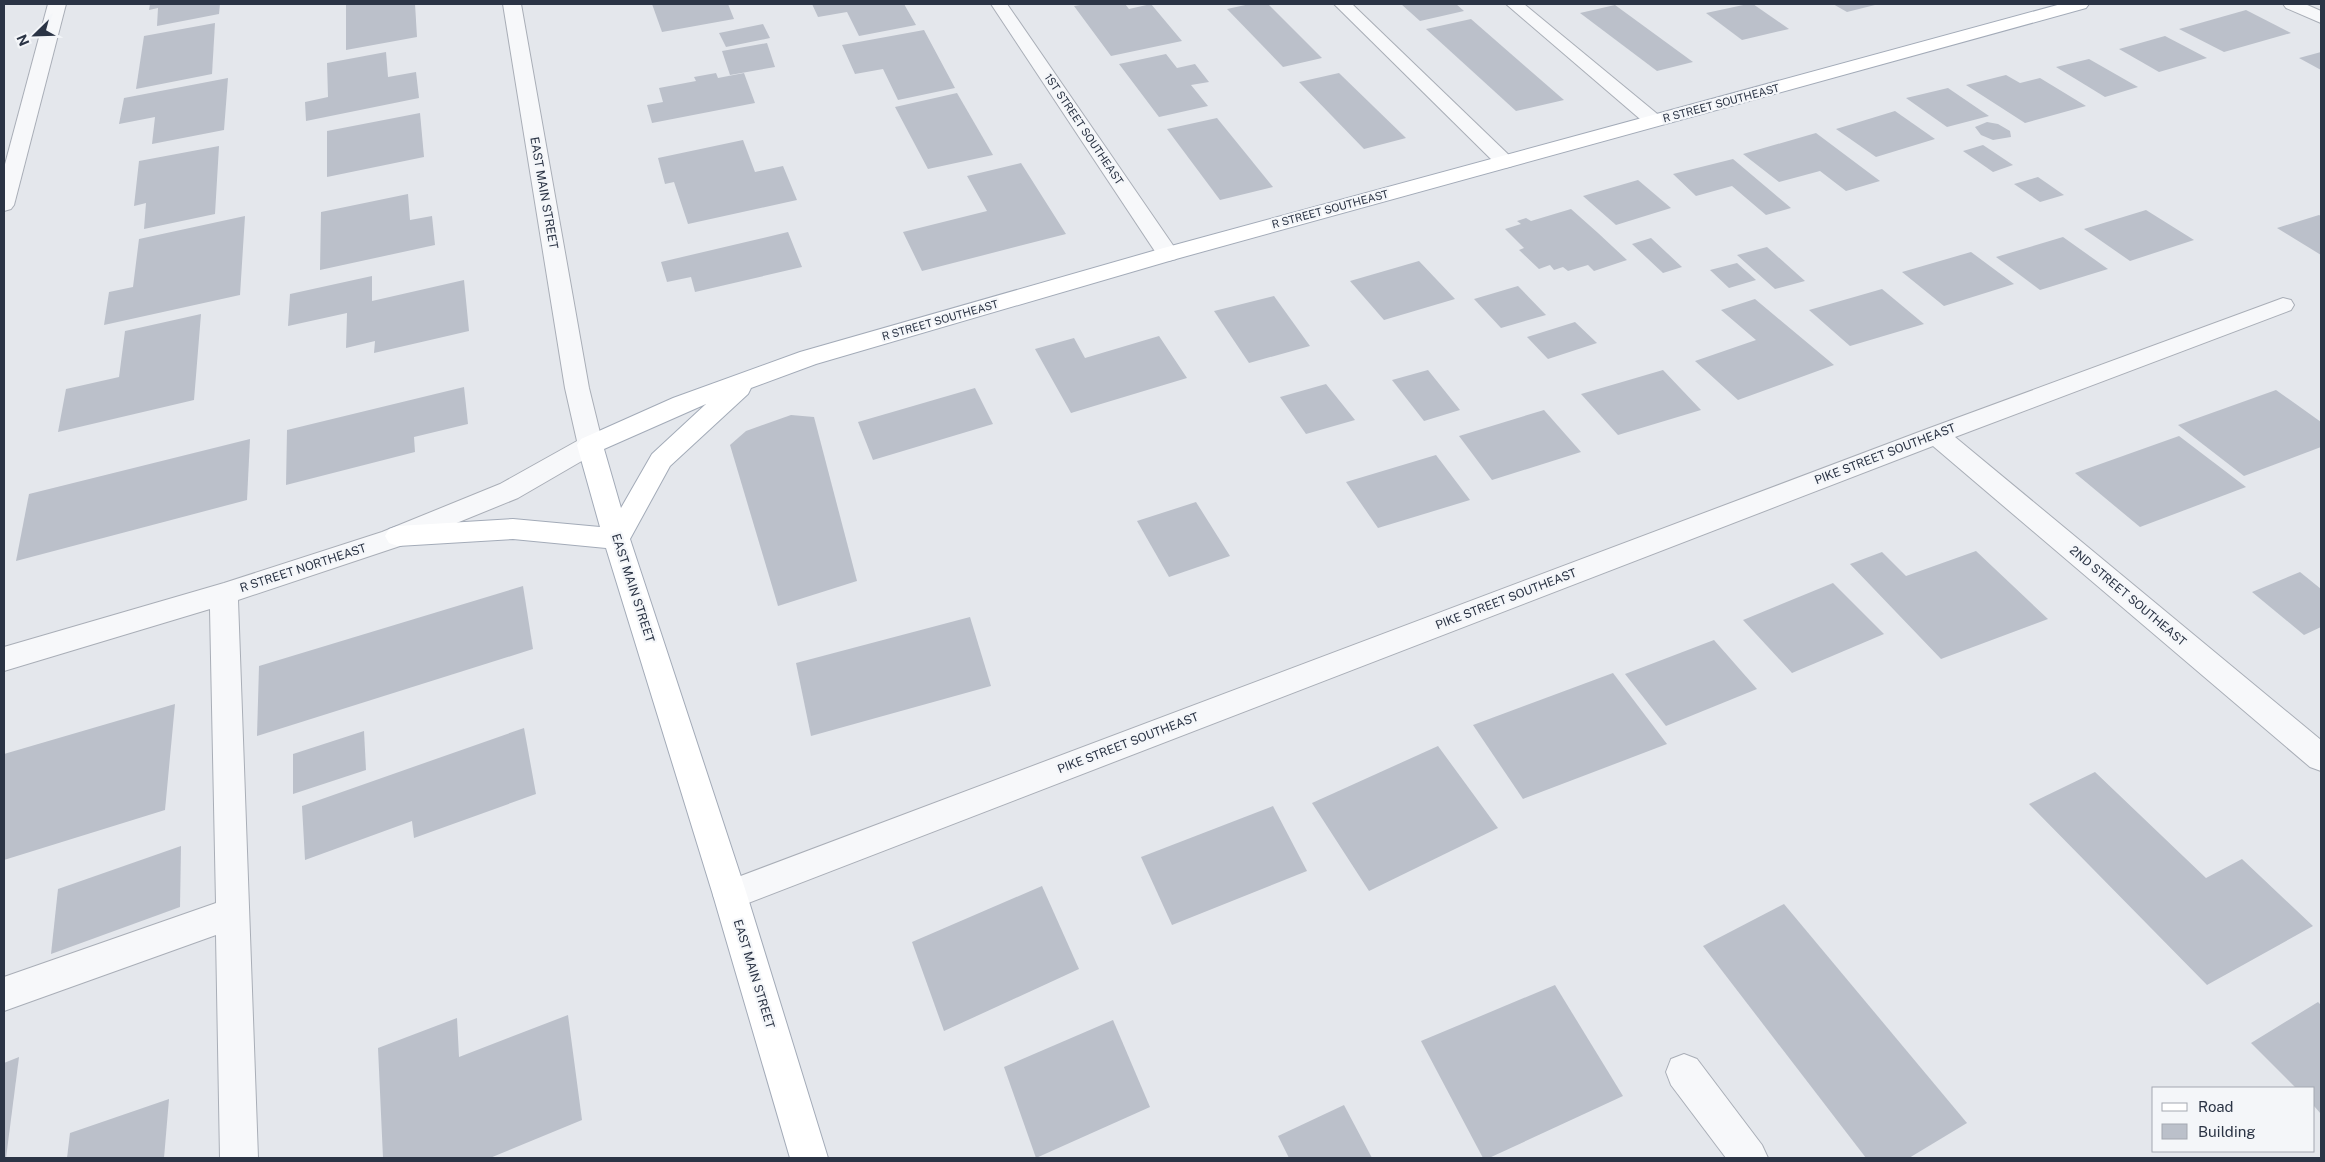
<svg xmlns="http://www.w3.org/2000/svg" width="2325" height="1162" font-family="'Public Sans',sans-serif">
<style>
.building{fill:#bbc0ca}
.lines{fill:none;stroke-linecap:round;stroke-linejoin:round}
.minor-casing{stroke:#a9aeb7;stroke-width:2}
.major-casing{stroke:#a3abb8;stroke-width:2}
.minor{fill:#f7f8fa;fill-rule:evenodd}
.major{fill:#fff;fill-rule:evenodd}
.labels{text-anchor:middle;stroke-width:4.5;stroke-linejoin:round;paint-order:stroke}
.far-street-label{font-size:11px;fill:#2b3445;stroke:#f4f6f9}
.street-label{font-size:12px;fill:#2b3445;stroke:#f4f6f9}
</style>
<rect width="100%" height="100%" fill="#e4e7ec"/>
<g class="building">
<polygon points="150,4 220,4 219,14 157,26 158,8 149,10"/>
<polygon points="346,4 415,4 417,37 346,50"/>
<polygon points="652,4 728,4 734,19 662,32"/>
<polygon points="812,4 904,4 916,25 859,36 847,12 818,17"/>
<polygon points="1087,4 1125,4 1129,9 1151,4 1182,41 1111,56 1074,6"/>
<polygon points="1250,4 1268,4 1322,58 1283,67 1227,9"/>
<polygon points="1401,4 1456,4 1464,11 1420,21"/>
<polygon points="1748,4 1753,4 1789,29 1742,40 1706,13"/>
<polygon points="1833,4 1879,4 1847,12"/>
<polygon points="1615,5 1693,62 1657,71 1580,13"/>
<polygon points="2246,10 2291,33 2224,52 2179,29"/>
<polygon points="1471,19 1564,100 1516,111 1426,29"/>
<polygon points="215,23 212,74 136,89 144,36"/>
<polygon points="763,24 770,38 726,47 719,33"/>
<polygon points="924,30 955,88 898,100 883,69 855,74 842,45"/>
<polygon points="2165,36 2207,58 2159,72 2119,49"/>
<polygon points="767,43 775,67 730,75 722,51"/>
<polygon points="386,52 388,77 416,72 419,98 306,121 305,102 328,97 327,63"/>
<polygon points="2321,52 2321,70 2299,58"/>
<polygon points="1166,54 1177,68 1195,64 1209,82 1191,85 1208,106 1159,117 1119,64"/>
<polygon points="2089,59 2138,87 2105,97 2056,67"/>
<polygon points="716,73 718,78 744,73 755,103 652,123 647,105 663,102 659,88 696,81 694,77"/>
<polygon points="1339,73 1406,138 1364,149 1299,82"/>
<polygon points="2006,75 2020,83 2040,78 2086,106 2025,123 1966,85"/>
<polygon points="228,78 224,130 152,144 155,117 119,124 124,98"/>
<polygon points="1948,88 1989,116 1947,127 1906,98"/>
<polygon points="957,93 993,155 928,169 895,107"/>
<polygon points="1895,111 1935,139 1876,157 1836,129"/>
<polygon points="420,113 424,157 327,177 327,131"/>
<polygon points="1217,118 1273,187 1220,200 1167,129"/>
<polygon points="1987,122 1998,124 2010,131 2011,137 1993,140 1981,135 1975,127"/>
<polygon points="1816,133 1880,181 1846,191 1820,171 1779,182 1743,154"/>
<polygon points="743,140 755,172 783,166 797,200 688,224 674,182 665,184 658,158"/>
<polygon points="1983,145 2013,165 1993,172 1963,151"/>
<polygon points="219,146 215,214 144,229 146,203 134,206 139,161"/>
<polygon points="1733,159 1791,208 1766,215 1732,186 1696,196 1673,174"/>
<polygon points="1021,163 1066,234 922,271 903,232 987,211 967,176"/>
<polygon points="2038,177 2064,195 2040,202 2014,184"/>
<polygon points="1638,180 1671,208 1616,225 1583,196"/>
<polygon points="408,194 410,220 432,216 435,245 320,270 321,212"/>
<polygon points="1571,209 1598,233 1627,260 1594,271 1588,265 1568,271 1563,267 1554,270 1550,265 1539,269 1519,250 1524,248 1505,229 1521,224 1517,221 1526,218 1531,221"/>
<polygon points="2146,210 2194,240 2130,261 2084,229"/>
<polygon points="2319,215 2321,216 2321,255 2277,228"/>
<polygon points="245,216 240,295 104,325 109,292 133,287 139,239"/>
<polygon points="788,232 802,267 695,292 691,277 667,282 661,262"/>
<polygon points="2063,237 2108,269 2040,290 1996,257"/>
<polygon points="1651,238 1682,267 1663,273 1632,244"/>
<polygon points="1767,247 1805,281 1775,289 1737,255"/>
<polygon points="1971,252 2014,284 1944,306 1902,272"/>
<polygon points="1419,261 1455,299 1384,320 1350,281"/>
<polygon points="1737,263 1756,280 1729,288 1710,270"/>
<polygon points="372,276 372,301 464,280 469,331 374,353 375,341 346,348 347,313 288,326 290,294"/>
<polygon points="1518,286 1546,315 1501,328 1474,299"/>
<polygon points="1882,289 1924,324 1850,346 1809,310"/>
<polygon points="1274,296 1310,346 1249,363 1214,311"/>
<polygon points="1755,299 1834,365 1738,400 1695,361 1756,340 1721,310"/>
<polygon points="201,314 194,400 58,432 66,389 119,377 125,331"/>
<polygon points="1575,322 1597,343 1548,359 1527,337"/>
<polygon points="1159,336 1187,378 1071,413 1035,349 1074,338 1085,358"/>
<polygon points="1428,370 1460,410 1424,421 1392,380"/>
<polygon points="1663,370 1701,410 1618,435 1581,394"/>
<polygon points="1326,384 1355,420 1306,434 1280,397"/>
<polygon points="464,387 468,424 414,437 415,452 286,485 287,430"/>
<polygon points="975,388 993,424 873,460 858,422"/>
<polygon points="2276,390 2321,422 2321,447 2244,476 2178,425"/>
<polygon points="1544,410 1581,452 1492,480 1459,436"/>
<polygon points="791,415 814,417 857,581 778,606 730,445 746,431"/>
<polygon points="2179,436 2246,487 2140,527 2075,473"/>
<polygon points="250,439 247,500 16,561 29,494"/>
<polygon points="1436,455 1470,500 1378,528 1346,482"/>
<polygon points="1196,502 1230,556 1169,577 1137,521"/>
<polygon points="1976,551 2048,619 1941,659 1850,564 1882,552 1906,576"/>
<polygon points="2300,572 2321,589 2321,627 2304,635 2252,592"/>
<polygon points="1833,583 1884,634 1792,673 1743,620"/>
<polygon points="523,586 533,649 257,736 259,666"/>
<polygon points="970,617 991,686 811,736 796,663"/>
<polygon points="1714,640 1757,689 1666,726 1625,674"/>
<polygon points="1613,673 1667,744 1523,799 1473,725"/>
<polygon points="175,704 165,810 4,860 4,754"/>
<polygon points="524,728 536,794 414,838 412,821 305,860 302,806"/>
<polygon points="364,731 366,770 293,794 293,754"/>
<polygon points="1438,746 1498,828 1369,891 1312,803"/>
<polygon points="2095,772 2206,878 2242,859 2313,926 2207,985 2029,804"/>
<polygon points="1273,806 1307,871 1172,925 1141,857"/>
<polygon points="181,846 180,907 51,954 58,889"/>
<polygon points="1042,886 1079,969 944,1031 912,942"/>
<polygon points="1784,904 1967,1123 1909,1158 1866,1158 1703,946"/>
<polygon points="1555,985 1623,1096 1489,1158 1483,1158 1421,1041"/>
<polygon points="2318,1002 2321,1005 2321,1114 2314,1106 2314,1088 2296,1088 2251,1043"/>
<polygon points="568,1015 582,1120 490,1158 383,1158 378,1048 457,1018 459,1057"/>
<polygon points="1113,1020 1150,1107 1036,1158 1004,1067"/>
<polygon points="19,1057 6,1158 4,1158 4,1063"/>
<polygon points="169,1099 164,1158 67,1158 70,1133"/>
<polygon points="1344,1105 1372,1158 1289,1158 1278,1136"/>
</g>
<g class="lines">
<g class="minor-casing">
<g id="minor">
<polygon points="48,4 66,4 14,205 11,209 4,211 4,168"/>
<polygon points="503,4 521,4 589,388 603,445 599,451 518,498 400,546 238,600 258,1158 220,1158 216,935 4,1011 4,977 216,903 210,609 4,671 4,647 224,583 382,532 500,484 577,441 565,388"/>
<polygon points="991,4 1007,4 1179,254 1176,259 1168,261 1160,259"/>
<polygon points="1334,4 1352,4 1512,158 1515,162 1512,166 1505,168 1498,166"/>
<polygon points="1506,4 1524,4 1661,117 1664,121 1661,125 1647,125"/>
<polygon points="2283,4 2305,4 2321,11 2321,23 2286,8"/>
<polygon points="2283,298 2291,300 2294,305 2291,310 1955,437 2321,740 2321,771 2310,767 1933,446 730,910 718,906 713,895 718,884 730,880 1927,429"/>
<polygon points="1684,1054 1697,1059 1762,1145 1768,1158 1726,1158 1671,1085 1666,1072 1671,1059"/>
</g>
</g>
<g class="major-casing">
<path id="major" d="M2061,4H2089L2086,8L1176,259L816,364L751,388L748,394L670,466L630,539L747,895L828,1158H790L713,895L606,548L513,539L398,546L389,543L385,536L389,529L398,526L513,519L600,527L577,445L581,439L673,398L800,352L1160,249ZM706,404L652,454L621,508L604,449Z"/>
</g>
<use href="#minor" class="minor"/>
<use href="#major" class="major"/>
</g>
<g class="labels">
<g class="far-street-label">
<text transform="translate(1721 103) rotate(-15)" y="4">R STREET SOUTHEAST</text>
<text transform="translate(1084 129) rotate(56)" y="4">1ST STREET SOUTHEAST</text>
<text transform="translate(1330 209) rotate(-15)" y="4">R STREET SOUTHEAST</text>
<text transform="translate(940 320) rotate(-16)" y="4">R STREET SOUTHEAST</text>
</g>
<g class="street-label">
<text transform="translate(544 193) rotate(80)" y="4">EAST MAIN STREET</text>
<text transform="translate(1885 454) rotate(-21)" y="4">PIKE STREET SOUTHEAST</text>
<text transform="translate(303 568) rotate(-18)" y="4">R STREET NORTHEAST</text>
<text transform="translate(633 588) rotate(72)" y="4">EAST MAIN STREET</text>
<text transform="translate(2128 596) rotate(40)" y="4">2ND STREET SOUTHEAST</text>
<text transform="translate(1506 599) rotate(-21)" y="4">PIKE STREET SOUTHEAST</text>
<text transform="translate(1128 743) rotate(-21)" y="4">PIKE STREET SOUTHEAST</text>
<text transform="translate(754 974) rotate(73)" y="4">EAST MAIN STREET</text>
</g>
</g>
<rect width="2325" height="1162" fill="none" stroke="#2b3445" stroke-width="10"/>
<rect x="2152" y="1087" width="162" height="65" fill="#f4f6f9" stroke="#a4a8b1"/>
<rect x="2162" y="1103" width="25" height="8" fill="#ffffff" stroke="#a4a8b1"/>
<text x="2198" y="1112" font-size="15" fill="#2b3445">Road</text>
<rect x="2162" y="1124" width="25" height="15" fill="#bbc0ca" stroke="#a4a8b1"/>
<text x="2198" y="1137" font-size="15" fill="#2b3445">Building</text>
<g transform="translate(35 35) rotate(247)" stroke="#f4f6f9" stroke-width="4" paint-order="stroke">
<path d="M0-4L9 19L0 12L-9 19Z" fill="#2b3445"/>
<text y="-8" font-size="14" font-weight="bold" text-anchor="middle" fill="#2b3445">N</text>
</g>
</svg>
